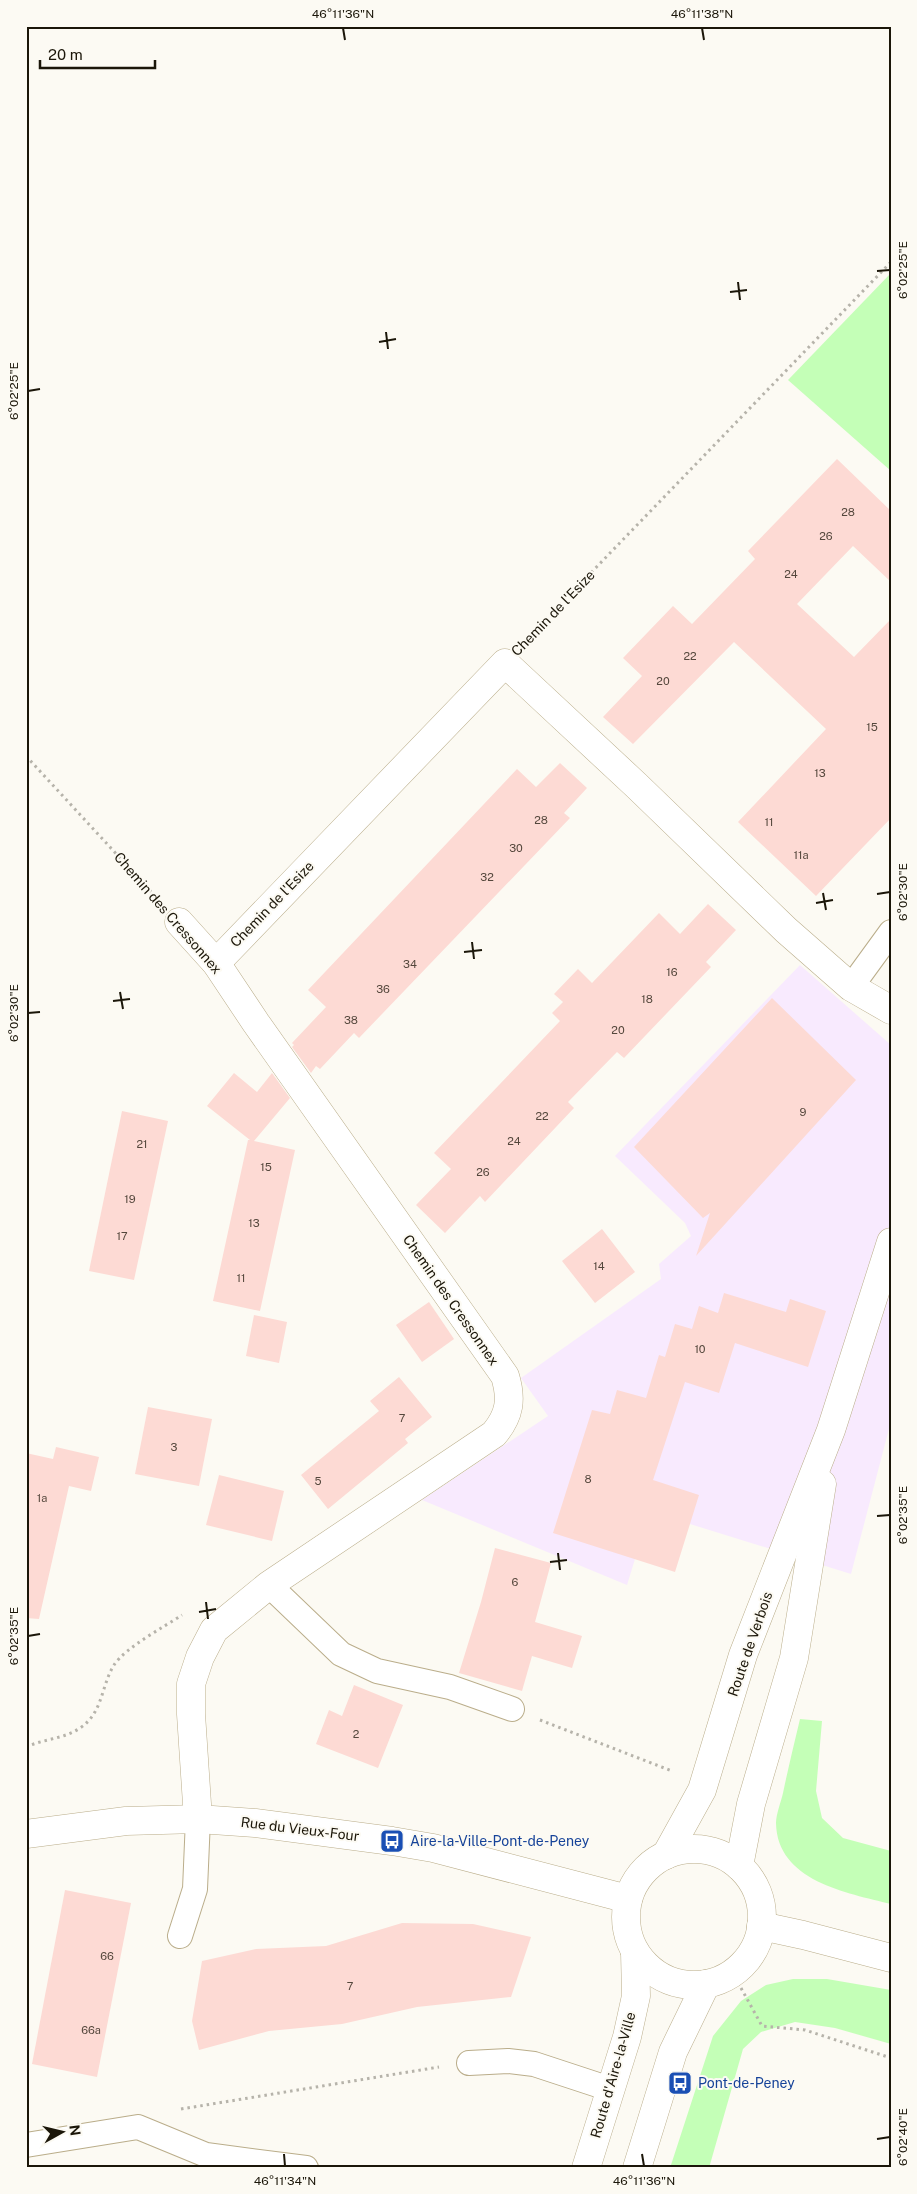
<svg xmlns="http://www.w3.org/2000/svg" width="917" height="2194" font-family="'Public Sans',sans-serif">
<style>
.industrial{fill:#f8eafe}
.green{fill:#c4ffb7}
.building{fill:#fddad4}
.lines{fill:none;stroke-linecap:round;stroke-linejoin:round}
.service-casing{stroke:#baad8a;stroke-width:26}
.minor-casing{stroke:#baad8a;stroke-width:29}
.tertiary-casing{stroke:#baad8a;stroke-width:29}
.secondary-casing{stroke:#baad8a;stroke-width:29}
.path{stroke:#b6b3aa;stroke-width:3;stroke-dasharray:2.5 4;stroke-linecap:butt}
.service{stroke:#fff;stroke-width:24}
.minor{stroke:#fff;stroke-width:28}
.tertiary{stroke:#fff;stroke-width:28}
.secondary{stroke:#fff;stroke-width:28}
.ticks{fill:none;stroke:#1b1609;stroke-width:2}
.labels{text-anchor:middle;stroke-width:4;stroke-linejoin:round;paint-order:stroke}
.number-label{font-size:11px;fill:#54473c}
.street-label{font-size:14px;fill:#1b1609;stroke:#fcfaf3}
.transit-label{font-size:14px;fill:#164399;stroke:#fcfaf3;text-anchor:start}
.neatline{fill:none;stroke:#1b1609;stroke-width:2}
.ticks-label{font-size:12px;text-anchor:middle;fill:#1b1609}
</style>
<rect width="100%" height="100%" fill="#fcfaf3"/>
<polygon class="industrial" points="800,965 891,1045 891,1421 851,1574 690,1524 635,1559 627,1585 422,1500 548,1416 521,1378 661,1279 659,1264 691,1236 685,1223 615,1156"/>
<g class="green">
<polygon points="891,273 891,471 788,380"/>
<path d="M800,1719L822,1721L816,1791L822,1818L843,1838L891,1851V1904C847,1893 777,1881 776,1823C776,1814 781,1802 783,1793C788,1769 794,1744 800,1719Z"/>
<polygon points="793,1979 827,1979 891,1990 891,2044 835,2028 795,2022 761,2032 743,2049 709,2168 670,2168 713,2036 741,2001 766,1985"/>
</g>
<g class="building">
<polygon points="837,459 891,511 891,582 853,546 797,604 854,657 891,619 891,818 816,896 738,822 826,729 734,642 633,744 603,717 642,676 623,658 673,606 692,624 755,559 748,551"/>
<polygon points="560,763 587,788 564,813 570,818 359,1038 354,1033 320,1069 316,1066 311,1073 292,1047 294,1045 292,1043 326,1007 308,990 517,769 536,787"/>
<polygon points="708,904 736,930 706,962 711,967 624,1058 617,1052 568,1102 574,1108 485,1202 480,1196 445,1233 416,1205 451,1169 434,1153 560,1021 552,1013 563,1002 554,994 578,969 592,983 659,913 680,934"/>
<polygon points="772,998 856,1080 696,1256 710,1213 703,1218 634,1147"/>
<polygon points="234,1073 257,1092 272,1073 290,1098 254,1141 295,1150 260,1311 213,1301 248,1140 250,1140 207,1106"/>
<polygon points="122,1111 168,1121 134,1280 89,1271"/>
<polygon points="602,1229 635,1272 595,1303 562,1261"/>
<polygon points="724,1293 786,1312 790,1299 826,1311 808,1367 735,1343 719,1393 685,1382 653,1480 699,1495 675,1572 553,1533 592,1410 610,1414 617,1390 646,1398 659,1355 665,1357 675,1324 692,1329 699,1306 718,1313"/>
<polygon points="429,1302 454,1339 422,1362 396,1325"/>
<polygon points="254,1315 287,1322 279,1363 246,1356"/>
<polygon points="399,1377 432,1417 405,1439 408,1443 328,1509 301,1475 379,1411 370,1401"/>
<polygon points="148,1407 212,1419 199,1486 135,1474"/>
<polygon points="56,1447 99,1457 91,1491 69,1486 39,1619 26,1618 26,1453 53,1459"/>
<polygon points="219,1475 284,1491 272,1541 206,1525"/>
<polygon points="495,1548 551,1563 535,1622 582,1636 572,1668 532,1656 522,1691 459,1673 481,1602"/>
<polygon points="354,1685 403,1705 378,1768 316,1744 329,1710 342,1716"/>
<polygon points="65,1890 131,1903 97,2077 32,2064"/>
<polygon points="402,1923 473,1924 531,1937 511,1997 417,2007 342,2024 269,2031 199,2050 192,2021 202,1961 256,1949 326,1946"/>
</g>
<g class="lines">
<g class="service-casing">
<g id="service">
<polyline points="851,987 891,932"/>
<polyline points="269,1585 341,1654 377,1671 450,1687 512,1709"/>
<polyline points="180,1936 195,1889 198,1819"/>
<polyline points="469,2063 508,2061 534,2064 610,2089"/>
<polyline points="26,2145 138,2127 206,2155 306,2168"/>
</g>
</g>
<g class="minor-casing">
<g id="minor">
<path d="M179,922L216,963L256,1023L505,1376C512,1399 510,1415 494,1434L269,1585L214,1630L200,1657L191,1684V1714L198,1819"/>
<polyline points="216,963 505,663 637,786 786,930 851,987 891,1010"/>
<polyline points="26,1834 126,1821 198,1819 255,1823 392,1841 433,1848 628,1899"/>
</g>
</g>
<g class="tertiary-casing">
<g id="tertiary">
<polyline points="666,1855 702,1790 743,1655 831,1430 891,1242"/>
<polyline points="739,1866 751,1804 794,1658 822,1484"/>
</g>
</g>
<g class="secondary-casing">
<g id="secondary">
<circle cx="694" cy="1917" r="68"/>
<polyline points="761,1926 803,1935 891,1958"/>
<polyline points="586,2168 627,2037 636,1996 635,1952"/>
<polyline points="637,2168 673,2052 706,1984"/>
</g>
</g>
<g class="path">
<polyline points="528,638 891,262"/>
<polyline points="26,756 156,897"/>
<polyline points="540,1720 672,1771"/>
<path d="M26,1747C43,1739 64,1739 80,1728C103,1713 101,1686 114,1665C126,1647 164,1627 182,1615"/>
<polyline points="741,1988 762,2026 805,2030 891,2058"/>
<polyline points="181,2109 439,2067"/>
</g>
<use href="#service" class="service"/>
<use href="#minor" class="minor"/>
<use href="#tertiary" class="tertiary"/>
<use href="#secondary" class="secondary"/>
</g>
<path class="ticks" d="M343,28L345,40M702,28L704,40M877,271L890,270M738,282L740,300M730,292L747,290M386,332L388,349M379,342L396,339M28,391L40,389M823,893L826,910M877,894L890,892M816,903L833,900M472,942L474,959M464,952L482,950M120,992L123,1009M113,1001L130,999M28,1013L40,1012M877,1516L890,1515M558,1553L560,1570M550,1562L567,1560M206,1602L208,1619M199,1612L216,1609M28,1636L40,1634M877,2139L890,2137M284,2154L285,2166M642,2154L644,2166"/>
<defs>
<g id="bus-square" transform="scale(1.25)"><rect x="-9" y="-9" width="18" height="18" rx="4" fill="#1a4fb4" stroke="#fcfaf3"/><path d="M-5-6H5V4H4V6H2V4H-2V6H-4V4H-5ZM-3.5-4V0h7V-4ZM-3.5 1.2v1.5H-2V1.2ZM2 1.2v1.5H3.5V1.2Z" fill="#fff"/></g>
</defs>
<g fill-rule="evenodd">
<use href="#bus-square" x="392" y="1841"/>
<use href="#bus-square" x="680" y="2083"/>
</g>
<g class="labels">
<g class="number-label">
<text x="848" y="516">28</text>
<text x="826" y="540">26</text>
<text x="791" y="578">24</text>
<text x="690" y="660">22</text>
<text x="663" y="685">20</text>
<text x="872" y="731">15</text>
<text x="820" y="777">13</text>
<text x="541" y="824">28</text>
<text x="769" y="826">11</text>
<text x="516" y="852">30</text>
<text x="801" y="859">11a</text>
<text x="487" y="881">32</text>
<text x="410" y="968">34</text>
<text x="672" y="976">16</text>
<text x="383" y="993">36</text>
<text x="647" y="1003">18</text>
<text x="351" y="1024">38</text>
<text x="618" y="1034">20</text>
<text x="803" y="1116">9</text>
<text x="542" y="1120">22</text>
<text x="514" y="1145">24</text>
<text x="142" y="1148">21</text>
<text x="266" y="1171">15</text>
<text x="483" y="1176">26</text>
<text x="130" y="1203">19</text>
<text x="254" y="1227">13</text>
<text x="122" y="1240">17</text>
<text x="599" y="1270">14</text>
<text x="241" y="1282">11</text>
<text x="700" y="1353">10</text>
<text x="402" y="1422">7</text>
<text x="174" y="1451">3</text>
<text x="588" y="1483">8</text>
<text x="318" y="1485">5</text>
<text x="42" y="1502">1a</text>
<text x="515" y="1586">6</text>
<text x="356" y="1738">2</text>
<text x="107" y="1960">66</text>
<text x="350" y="1990">7</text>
<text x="91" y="2034">66a</text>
</g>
<g class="street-label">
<text transform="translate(553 613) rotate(-46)" y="5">Chemin de l'Esize</text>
<text transform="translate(272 904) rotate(-46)" y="5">Chemin de l'Esize</text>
<text transform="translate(168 913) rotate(49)" y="5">Chemin des Cressonnex</text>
<text transform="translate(451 1300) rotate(55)" y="5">Chemin des Cressonnex</text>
<text transform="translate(750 1644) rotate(-71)" y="5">Route de Verbois</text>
<text transform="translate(300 1829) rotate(7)" y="5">Rue du Vieux-Four</text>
<text transform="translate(613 2075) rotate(-74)" y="5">Route d'Aire-la-Ville</text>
</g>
<g class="transit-label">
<text x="410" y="1846">Aire-la-Ville-Pont-de-Peney</text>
<text x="698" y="2088">Pont-de-Peney</text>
</g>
</g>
<rect width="917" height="2194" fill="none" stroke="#fcfaf3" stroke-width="55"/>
<g transform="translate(62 2132) rotate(82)" stroke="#fcfaf3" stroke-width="4" paint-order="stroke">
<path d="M0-4L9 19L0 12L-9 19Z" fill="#1b1609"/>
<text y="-8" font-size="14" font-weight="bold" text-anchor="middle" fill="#1b1609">N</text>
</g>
<path d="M40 60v8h115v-8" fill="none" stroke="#1b1609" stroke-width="2.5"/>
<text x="48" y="60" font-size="15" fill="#1b1609" stroke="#fcfaf3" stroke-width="4" paint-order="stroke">20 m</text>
<rect x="28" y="28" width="862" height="2138" class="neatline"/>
<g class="ticks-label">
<text x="343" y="18">46°11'36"N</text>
<text x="702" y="18">46°11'38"N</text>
<text transform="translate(903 270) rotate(-90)" y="4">6°02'25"E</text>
<text transform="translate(14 391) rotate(-90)" y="4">6°02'25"E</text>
<text transform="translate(903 892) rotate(-90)" y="4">6°02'30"E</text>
<text transform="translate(14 1013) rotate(-90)" y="4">6°02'30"E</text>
<text transform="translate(903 1515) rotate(-90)" y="4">6°02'35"E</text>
<text transform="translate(14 1636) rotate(-90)" y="4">6°02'35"E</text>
<text transform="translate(903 2137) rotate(-90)" y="4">6°02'40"E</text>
<text x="285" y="2185">46°11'34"N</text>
<text x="644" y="2185">46°11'36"N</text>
</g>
</svg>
